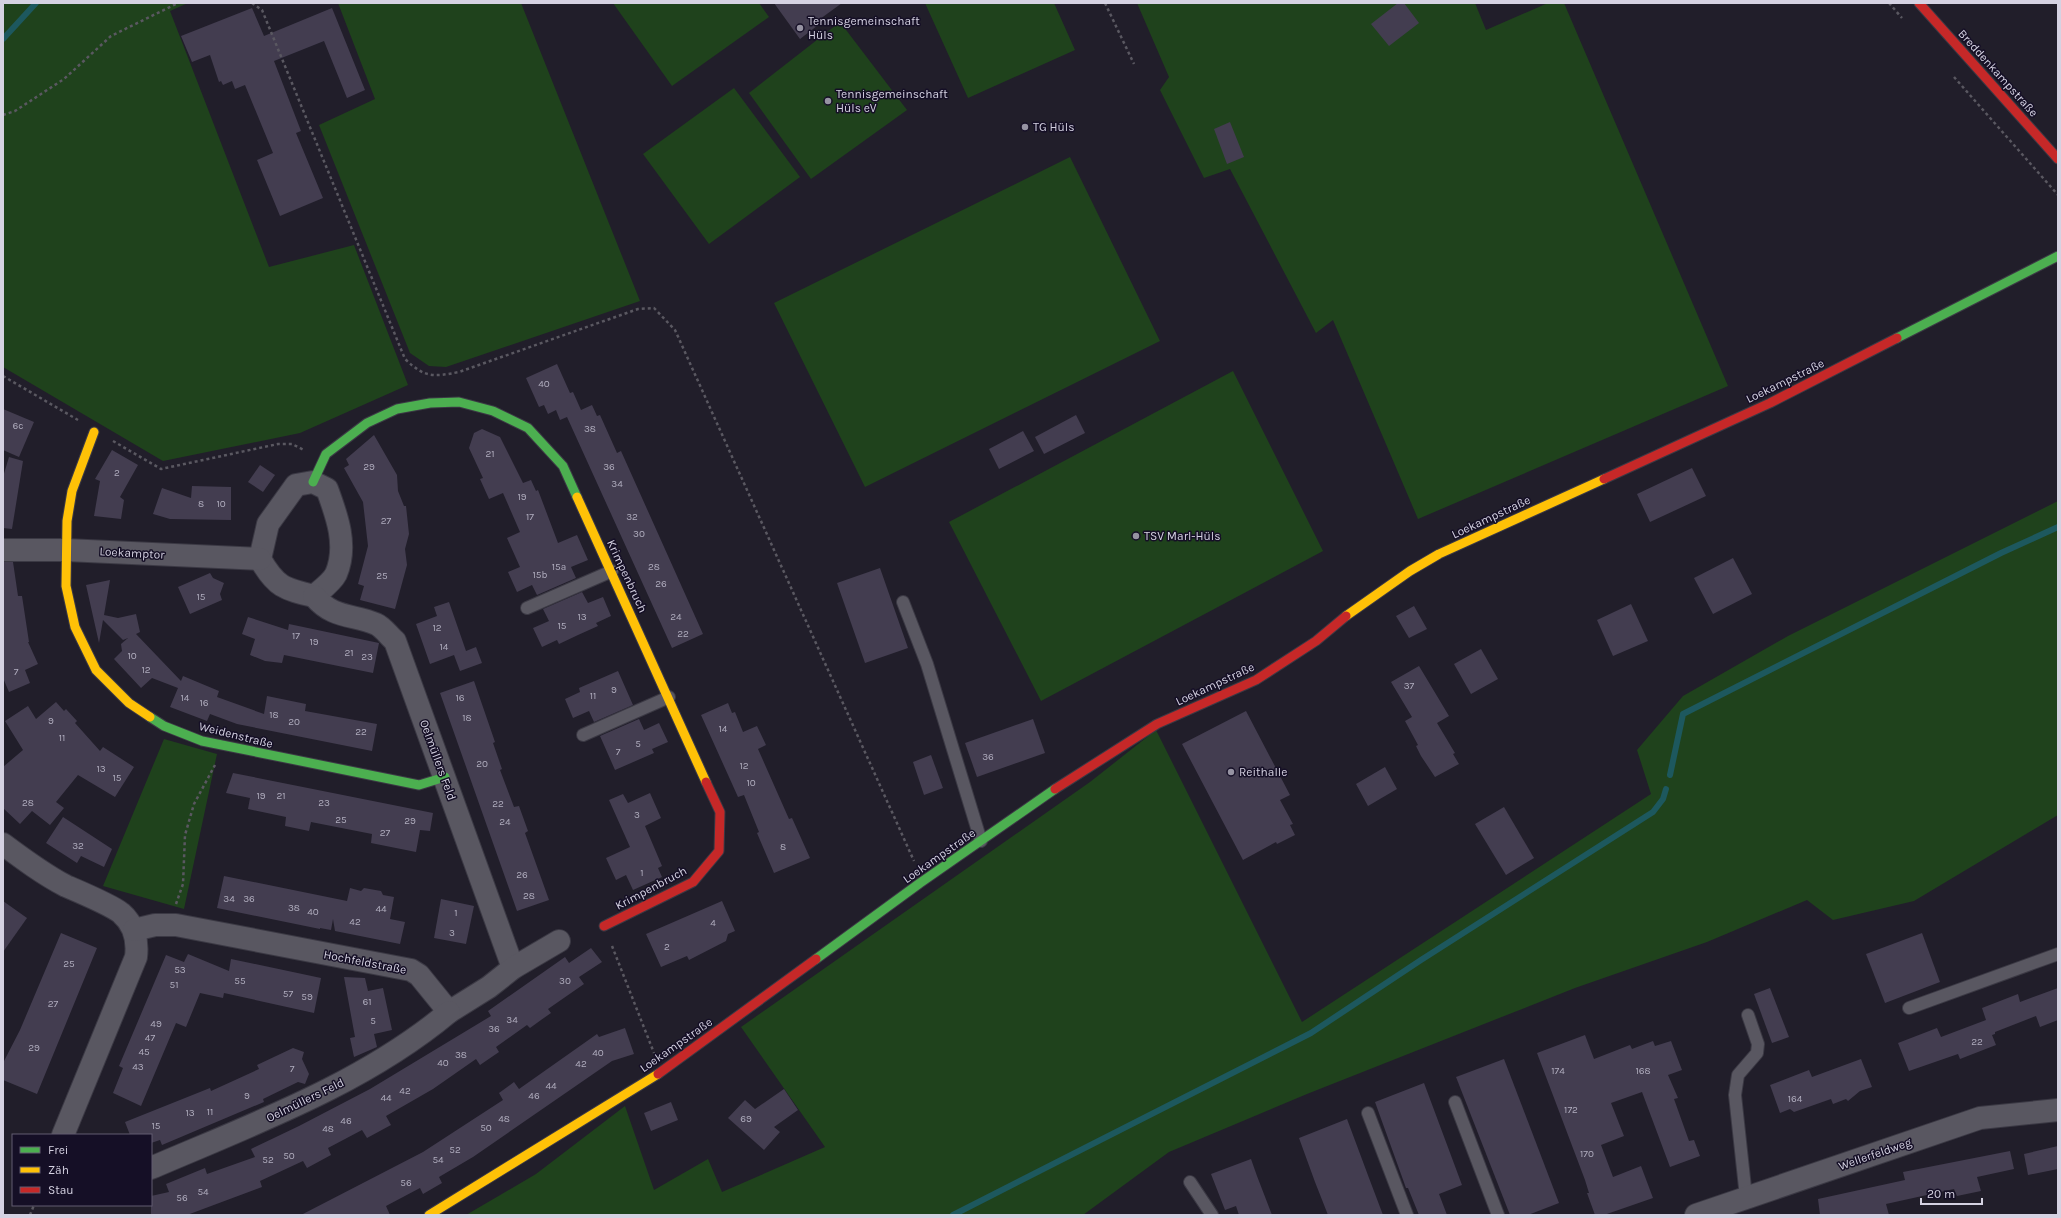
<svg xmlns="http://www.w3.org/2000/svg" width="2061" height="1218" font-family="Karla,sans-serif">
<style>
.green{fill:#1f421c}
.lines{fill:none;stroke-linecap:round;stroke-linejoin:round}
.stream{stroke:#1d585e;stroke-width:6}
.building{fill:#433d50}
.lane-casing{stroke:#3b3944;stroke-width:14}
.street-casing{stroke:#3b3944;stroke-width:24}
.fast-casing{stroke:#3b3944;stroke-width:11}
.slow-casing{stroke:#3b3944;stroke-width:11}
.jam-casing{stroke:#3b3944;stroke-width:11}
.path{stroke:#5a5861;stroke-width:2.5;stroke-dasharray:3 3;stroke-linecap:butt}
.lane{stroke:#595761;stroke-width:12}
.street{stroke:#595761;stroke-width:22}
.fast{stroke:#4caf50;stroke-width:9}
.slow{stroke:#ffc107;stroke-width:9}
.jam{stroke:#c62828;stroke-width:9}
.poi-dot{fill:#9693a2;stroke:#150f26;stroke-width:1.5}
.labels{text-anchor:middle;stroke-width:3;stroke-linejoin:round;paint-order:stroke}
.number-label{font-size:10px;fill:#b0adbe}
.poi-label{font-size:12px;fill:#d5d2e2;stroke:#150f26;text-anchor:start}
.street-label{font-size:12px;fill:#d5d2e2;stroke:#150f26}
</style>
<rect width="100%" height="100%" fill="#211e2a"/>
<g class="green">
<polygon points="3,3 188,3 170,11 269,267 354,245 408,385 300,433 163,461 3,367"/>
<polygon points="338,3 521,3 640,301 446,367 429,366 410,353 319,125 375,99"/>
<polygon points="613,3 759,3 769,17 672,86"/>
<polygon points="925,3 1054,3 1075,50 968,98"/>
<polygon points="1137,3 1475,3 1486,30 1548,3 1564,3 1728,386 1418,519 1333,320 1316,333 1230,169 1204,178 1160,90 1169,77"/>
<polygon points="840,22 907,110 811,179 749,93"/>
<polygon points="734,88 800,177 709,244 643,154"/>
<polygon points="1070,157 1160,341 865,487 774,303"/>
<polygon points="1233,371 1323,551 1041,701 949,522"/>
<polygon points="2058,501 2058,815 1914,901 1833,920 1807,900 1707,942 1575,988 1307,1094 1169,1152 1083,1215 466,1215 536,1174 625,1106 654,1190 708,1159 722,1192 825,1147 741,1027 1090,782 1156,730 1302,1022 1651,794 1637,750 1683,696 1788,636"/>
<polygon points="164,739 217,754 184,909 103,886"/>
</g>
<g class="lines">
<g class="stream">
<polyline points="3,39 36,3"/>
<polyline points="1670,775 1683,714 2001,553 2058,527"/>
<polyline points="953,1215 1311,1033 1421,960 1653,812 1663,799 1666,789"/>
</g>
</g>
<g class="building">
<polygon points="774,3 842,3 820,19 822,22 800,39"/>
<polygon points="1398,3 1404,3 1419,23 1389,46 1371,24"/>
<polygon points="252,8 264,36 332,8 365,90 347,98 324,41 274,61 301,131 296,133 323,198 280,216 257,160 273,153 245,85 235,89 232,81 223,85 221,81 219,82 210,55 192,62 181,36"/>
<polygon points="1230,122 1244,157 1227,164 1214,129"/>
<polygon points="557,364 570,393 573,392 581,410 592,405 597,416 600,415 617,453 621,451 703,634 672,648 567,417 560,420 556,410 548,414 544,405 539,407 526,378"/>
<polygon points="3,409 34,422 19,457 3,450"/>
<polygon points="1076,415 1085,433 1044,454 1035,437"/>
<polygon points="482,429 500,437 523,483 531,480 536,491 538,490 558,543 577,535 588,560 571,567 576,578 537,595 532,585 517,592 508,572 520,567 507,538 520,532 503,493 489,499 480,479 483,478 469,448 474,433"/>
<polygon points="1023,431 1034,451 999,469 989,449"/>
<polygon points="374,435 397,475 398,491 404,506 406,506 409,534 405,549 407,565 395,609 360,600 364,586 358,584 368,546 363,502 344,468 349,465 346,459"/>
<polygon points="112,450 138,465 120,497 124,500 121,519 94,516 100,481 95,479"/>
<polygon points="9,457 23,461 12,529 3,528 3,477"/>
<polygon points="260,465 275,475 263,492 248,482"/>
<polygon points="1692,468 1706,496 1650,522 1637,494"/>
<polygon points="192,486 231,487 231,520 170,519 153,514 162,488 191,498"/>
<polygon points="1733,558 1752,594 1713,614 1694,578"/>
<polygon points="3,562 13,562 18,596 22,596 29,642 28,642 38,664 25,670 30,683 9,692 3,678"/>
<polygon points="880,568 908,648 865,663 837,583"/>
<polygon points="210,573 213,578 224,583 220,594 222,600 190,614 178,587"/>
<polygon points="110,580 104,615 118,618 136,614 140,632 136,634 181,681 183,676 219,691 217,697 264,714 267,696 306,704 305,711 377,724 372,751 237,724 210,714 207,721 170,707 178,688 152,678 141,688 114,659 122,651 121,644 128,638 123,640 103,620 99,643 86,585"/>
<polygon points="582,592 588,603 603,597 611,616 596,623 598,626 578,635 559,644 557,640 542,647 533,628 549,621 543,609"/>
<polygon points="449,602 466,651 476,647 482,663 460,671 454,655 430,664 416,624 437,616 434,607"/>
<polygon points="1631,604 1648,641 1613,656 1597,620"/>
<polygon points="1414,606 1427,629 1409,638 1396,616"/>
<polygon points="248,617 288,630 289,624 379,643 373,673 284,655 282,663 265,661 250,655 255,639 242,634"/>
<polygon points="1481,649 1498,679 1471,694 1454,664"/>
<polygon points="1419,666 1449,716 1437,723 1455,753 1453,754 1459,764 1435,777 1421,756 1416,746 1418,745 1405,721 1412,717 1391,682"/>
<polygon points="618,671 633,705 594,722 589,711 573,718 565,699 580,692 579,688"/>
<polygon points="474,681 495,742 493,743 502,769 500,770 514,807 519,806 528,831 525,833 549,900 517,911 440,693"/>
<polygon points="56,702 64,711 66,709 77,721 75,723 100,751 103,747 134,767 115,797 78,775 56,802 64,808 50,825 32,811 20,824 3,808 3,767 23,750 5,721 28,706 36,719"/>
<polygon points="728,703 732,713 735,712 743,732 757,726 766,745 758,749 789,819 792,818 810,858 774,873 757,833 759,832 744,795 738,797 701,715"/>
<polygon points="1246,711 1290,795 1280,800 1293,824 1290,825 1295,835 1277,844 1276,842 1243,860 1182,744"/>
<polygon points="639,719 644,730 659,723 668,742 652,749 654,753 615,770 600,736"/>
<polygon points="1033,719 1045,753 977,777 965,743"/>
<polygon points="931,755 943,788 924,795 913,762"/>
<polygon points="1385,767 1397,789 1368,806 1356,784"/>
<polygon points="233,773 433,813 430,831 420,830 416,852 371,843 372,834 311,822 309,831 285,826 286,817 248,809 250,798 226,793"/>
<polygon points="650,793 661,818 645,826 662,866 658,868 662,877 633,890 626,875 616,880 606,858 630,847 609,800 623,794 628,803"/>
<polygon points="1504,807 1534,858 1506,875 1475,824"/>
<polygon points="63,817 112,849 104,867 81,856 77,863 46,843"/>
<polygon points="224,876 347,901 350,888 361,891 364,888 381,891 383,895 394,897 390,919 405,922 400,944 335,931 333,919 331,930 320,928 320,929 217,908"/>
<polygon points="441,899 474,906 466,944 434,938"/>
<polygon points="3,901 27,918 3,952"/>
<polygon points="722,901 735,931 728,934 726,941 689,960 687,956 661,967 646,934"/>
<polygon points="61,933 97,948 37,1094 3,1080 3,1063 20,1030"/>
<polygon points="1922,933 1940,982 1885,1003 1866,954"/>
<polygon points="591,948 602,962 579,977 584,984 548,1009 551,1013 541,1020 530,1028 527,1025 496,1047 499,1052 480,1065 476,1059 433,1089 386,1116 391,1125 367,1138 362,1130 328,1148 331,1155 307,1168 303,1161 260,1181 262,1187 187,1215 151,1215 151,1196 169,1192 166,1184 205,1168 207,1174 255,1157 251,1149 299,1126 370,1089 491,1016 488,1011 565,957 569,963"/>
<polygon points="188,954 229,971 231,959 321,978 314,1013 224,993 223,998 200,993 186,1027 176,1023 141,1106 113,1093 123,1068 119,1066 166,955 184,962"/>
<polygon points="344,977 365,978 368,991 383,988 392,1030 374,1034 377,1047 354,1057 350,1038 355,1037"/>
<polygon points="1770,988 1789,1037 1772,1043 1754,994"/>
<polygon points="2058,988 2058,1020 2040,1027 2036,1016 1995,1032 1995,1034 1992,1035 1996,1045 1960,1059 1958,1054 1909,1071 1898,1043 1937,1028 1941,1037 1986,1020 1982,1008 2018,994 2020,1002"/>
<polygon points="625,1028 634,1054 612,1061 473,1157 439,1177 442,1183 423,1194 420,1188 386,1206 390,1215 301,1215 423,1152 503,1100 499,1093 514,1082 519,1089 597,1034 599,1037"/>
<polygon points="1585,1035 1594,1059 1630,1045 1632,1049 1653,1041 1655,1046 1671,1041 1682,1070 1668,1075 1678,1098 1674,1099 1689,1141 1694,1140 1700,1156 1670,1167 1642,1092 1611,1103 1624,1136 1601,1145 1613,1177 1641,1166 1653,1198 1604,1215 1595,1215 1587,1193 1589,1193 1585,1180 1537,1053"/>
<polygon points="293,1048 304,1052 302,1059 309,1074 305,1084 298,1082 263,1099 264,1102 162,1145 160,1140 151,1143 151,1135 130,1135 125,1122 210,1088 211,1091 259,1069 257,1065"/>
<polygon points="1504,1059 1559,1203 1528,1215 1510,1215 1456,1077"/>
<polygon points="1861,1059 1872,1087 1860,1091 1848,1101 1846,1099 1833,1104 1831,1099 1794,1112 1790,1109 1780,1113 1770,1085 1809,1070 1812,1077"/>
<polygon points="1424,1083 1462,1185 1439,1194 1447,1215 1419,1215 1408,1188 1406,1188 1375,1102"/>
<polygon points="784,1089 798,1110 774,1127 780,1132 764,1150 728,1118 745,1100 755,1109"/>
<polygon points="671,1102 678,1120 651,1131 644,1113"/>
<polygon points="1347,1119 1369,1178 1383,1215 1328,1215 1315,1182 1299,1138"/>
<polygon points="2058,1146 2058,1169 2028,1175 2024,1154"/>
<polygon points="2010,1151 2014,1169 1977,1177 1981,1191 1957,1196 1954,1189 1886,1204 1889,1215 1820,1215 1818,1199 1905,1180 1903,1172"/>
<polygon points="1251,1159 1257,1176 1272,1215 1239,1215 1236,1206 1225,1210 1211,1174"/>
</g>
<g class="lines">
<g class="lane-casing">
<g id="lane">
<polyline points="903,602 927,664 981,841"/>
<polyline points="527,608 612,571"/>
<polyline points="583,735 669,697"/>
<polyline points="1909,1008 2058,954"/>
<polyline points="1455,1102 1498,1215"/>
<polyline points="1368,1113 1407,1215"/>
<polyline points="1190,1182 1212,1215"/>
<polyline points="1746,1197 1735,1095 1738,1075 1757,1053 1758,1044 1748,1015"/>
</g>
</g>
<g class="street-casing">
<g id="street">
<path d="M313,482L327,489C337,516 348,546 336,574C332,582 321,590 314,596C284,589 276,587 260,559L268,524L296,485Z"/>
<polyline points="3,550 66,550 260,559"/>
<path d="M314,596C333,619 353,614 376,624C383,627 389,636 395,641L513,968"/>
<path d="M3,844C23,859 43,874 66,886C80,892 111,905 121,913C134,924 138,941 136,957L63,1135"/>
<polyline points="134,930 155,925 176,925 411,970 419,975 449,1012 489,987 513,968 559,941"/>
<path d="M151,1168C253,1124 363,1084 449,1012"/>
<polyline points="1696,1215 1980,1118 2058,1110"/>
</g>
</g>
<g class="fast-casing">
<g id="fast">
<polyline points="1897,338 2058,256"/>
<polyline points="313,482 326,454 367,423 397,409 430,403 459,402 493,411 528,428 563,466 577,497"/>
<polyline points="150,717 164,726 202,741 419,785 445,777"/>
<polyline points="816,959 920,883 1055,789"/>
</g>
</g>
<g class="slow-casing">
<g id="slow">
<polyline points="94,432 72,491 67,521 66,586 75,627 96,670 129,703 150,717"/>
<polyline points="577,497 706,782"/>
<polyline points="1346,616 1410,571 1439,554 1604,479"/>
<polyline points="429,1215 658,1074"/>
</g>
</g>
<g class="jam-casing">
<g id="jam">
<polyline points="1919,3 2058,159"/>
<polyline points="1604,479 1770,403 1897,338"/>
<polyline points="1055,789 1157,724 1256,680 1316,641 1346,616"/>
<polyline points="604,926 693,882 719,851 720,812 706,782"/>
<polyline points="658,1074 816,959"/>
</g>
</g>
<g class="path">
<path d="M252,3L262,10L405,359C425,378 433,377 459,372L638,309L654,308L675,330L914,861"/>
<polyline points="1105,3 1134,64"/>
<polyline points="1889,3 1902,18"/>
<polyline points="1954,77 2058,195"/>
<polyline points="3,115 15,111 64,79 111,36 178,3"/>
<polyline points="3,376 78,420"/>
<polyline points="113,441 161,469 278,444 292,444 304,450"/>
<polyline points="176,904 183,884 185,835 194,804 215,765"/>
<polyline points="612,946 654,1053"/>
<polyline points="30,1215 34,1205"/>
</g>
<use href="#lane" class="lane"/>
<use href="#street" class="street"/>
<use href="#fast" class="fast"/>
<use href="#slow" class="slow"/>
<use href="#jam" class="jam"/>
</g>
<g class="poi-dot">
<circle cx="800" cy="28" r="4"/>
<circle cx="828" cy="101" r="4"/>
<circle cx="1025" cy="127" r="4"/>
<circle cx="1136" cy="536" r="4"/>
<circle cx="1231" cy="772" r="4"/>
</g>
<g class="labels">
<g class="number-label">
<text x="544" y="387">40</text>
<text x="18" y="429">6c</text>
<text x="590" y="432">38</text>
<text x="490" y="457">21</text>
<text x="369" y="470">29</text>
<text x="609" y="470">36</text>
<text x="117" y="476">2</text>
<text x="617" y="487">34</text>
<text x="522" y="500">19</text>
<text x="201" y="507">8</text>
<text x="221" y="507">10</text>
<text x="530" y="520">17</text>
<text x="632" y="520">32</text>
<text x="386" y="524">27</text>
<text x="639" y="537">30</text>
<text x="559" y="570">15a</text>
<text x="654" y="570">28</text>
<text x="540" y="578">15b</text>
<text x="382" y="579">25</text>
<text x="661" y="587">26</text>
<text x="201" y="600">15</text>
<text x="582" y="620">13</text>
<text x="676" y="620">24</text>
<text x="562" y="629">15</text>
<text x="437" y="631">12</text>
<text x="683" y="637">22</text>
<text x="296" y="639">17</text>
<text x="314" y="645">19</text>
<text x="444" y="650">14</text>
<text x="349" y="656">21</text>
<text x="132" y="659">10</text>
<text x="367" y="660">23</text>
<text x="146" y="673">12</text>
<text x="16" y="675">7</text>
<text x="1409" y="689">37</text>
<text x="614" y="693">9</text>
<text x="593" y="699">11</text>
<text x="185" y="701">14</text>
<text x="460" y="701">16</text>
<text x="204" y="706">16</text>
<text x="274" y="718">18</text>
<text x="467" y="721">18</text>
<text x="51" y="724">9</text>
<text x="294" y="725">20</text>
<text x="723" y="732">14</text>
<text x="361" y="735">22</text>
<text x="62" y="741">11</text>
<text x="638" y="747">5</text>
<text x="618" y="755">7</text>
<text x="988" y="760">36</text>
<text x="482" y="767">20</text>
<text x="744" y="769">12</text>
<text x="101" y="772">13</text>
<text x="117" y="781">15</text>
<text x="751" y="786">10</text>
<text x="261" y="799">19</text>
<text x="281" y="799">21</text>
<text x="28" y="806">28</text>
<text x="324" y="806">23</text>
<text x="498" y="807">22</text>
<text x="637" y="818">3</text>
<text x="341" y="823">25</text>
<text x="410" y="824">29</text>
<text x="505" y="825">24</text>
<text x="385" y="836">27</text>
<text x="78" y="849">32</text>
<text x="783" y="850">8</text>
<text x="642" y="876">1</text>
<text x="522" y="878">26</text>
<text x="529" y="899">28</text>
<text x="229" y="902">34</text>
<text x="249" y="902">36</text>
<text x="294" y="911">38</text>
<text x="381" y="912">44</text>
<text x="313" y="915">40</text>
<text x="456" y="916">1</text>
<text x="355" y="925">42</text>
<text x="713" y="926">4</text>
<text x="452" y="936">3</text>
<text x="667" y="950">2</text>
<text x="69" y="967">25</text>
<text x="180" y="973">53</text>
<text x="240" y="984">55</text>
<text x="565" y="984">30</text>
<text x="174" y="988">51</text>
<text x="288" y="997">57</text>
<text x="307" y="1000">59</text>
<text x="367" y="1005">61</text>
<text x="53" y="1007">27</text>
<text x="512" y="1023">34</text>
<text x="373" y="1024">5</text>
<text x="156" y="1027">49</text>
<text x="494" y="1032">36</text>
<text x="150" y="1041">47</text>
<text x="1977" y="1045">22</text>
<text x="34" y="1051">29</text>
<text x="144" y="1055">45</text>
<text x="598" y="1056">40</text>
<text x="461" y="1058">38</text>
<text x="443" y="1066">40</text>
<text x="581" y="1067">42</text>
<text x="138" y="1070">43</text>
<text x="292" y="1072">7</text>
<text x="1558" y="1074">174</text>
<text x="1643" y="1074">168</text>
<text x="551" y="1089">44</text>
<text x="405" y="1094">42</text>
<text x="247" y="1099">9</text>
<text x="534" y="1099">46</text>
<text x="386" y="1101">44</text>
<text x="1795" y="1102">164</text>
<text x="1571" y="1113">172</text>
<text x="210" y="1115">11</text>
<text x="190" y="1116">13</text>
<text x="504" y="1122">48</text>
<text x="746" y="1122">69</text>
<text x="346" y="1124">46</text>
<text x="156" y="1129">15</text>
<text x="486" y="1131">50</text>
<text x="328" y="1132">48</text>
<text x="455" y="1153">52</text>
<text x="1587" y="1157">170</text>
<text x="289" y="1159">50</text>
<text x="268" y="1163">52</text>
<text x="438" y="1163">54</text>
<text x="406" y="1186">56</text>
<text x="203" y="1195">54</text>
<text x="182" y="1201">56</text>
</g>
<g class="poi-label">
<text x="808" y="25">Tennisgemeinschaft<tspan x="808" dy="14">Hüls</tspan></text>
<text x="836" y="98">Tennisgemeinschaft<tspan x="836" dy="14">Hüls eV</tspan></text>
<text x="1033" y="131">TG Hüls</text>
<text x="1144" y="540">TSV Marl-Hüls</text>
<text x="1239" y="776">Reithalle</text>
</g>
<g class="street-label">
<text transform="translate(1998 73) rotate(48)" y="4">Breddenkampstraße</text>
<text transform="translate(1785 381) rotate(-26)" y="4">Loekampstraße</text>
<text transform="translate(1491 517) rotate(-25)" y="4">Loekampstraße</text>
<text transform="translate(132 553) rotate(3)" y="4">Loekamptor</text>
<text transform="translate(627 576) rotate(65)" y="4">Krimpenbruch</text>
<text transform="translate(1215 684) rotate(-25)" y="4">Loekampstraße</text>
<text transform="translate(236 735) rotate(14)" y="4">Weidenstraße</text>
<text transform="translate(438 760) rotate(70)" y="4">Oelmüllers Feld</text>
<text transform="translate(939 856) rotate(-35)" y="4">Loekampstraße</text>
<text transform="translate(651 888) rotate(-28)" y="4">Krimpenbruch</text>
<text transform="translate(365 962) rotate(11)" y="4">Hochfeldstraße</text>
<text transform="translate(676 1045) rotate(-35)" y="4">Loekampstraße</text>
<text transform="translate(305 1100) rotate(-26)" y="4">Oelmüllers Feld</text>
<text transform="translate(1875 1154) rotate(-19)" y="4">Wellerfeldweg</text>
</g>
</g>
<rect width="2061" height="1218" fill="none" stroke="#d5d2e2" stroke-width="8"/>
<rect x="12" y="1134" width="140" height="72" fill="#150f26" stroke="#625d71"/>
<rect x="20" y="1147" width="20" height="6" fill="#4caf50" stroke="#625d71"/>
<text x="48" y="1154" font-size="12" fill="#d5d2e2">Frei</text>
<rect x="20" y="1167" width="20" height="6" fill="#ffc107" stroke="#625d71"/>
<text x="48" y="1174" font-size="12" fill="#d5d2e2">Zäh</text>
<rect x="20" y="1187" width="20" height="6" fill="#c62828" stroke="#625d71"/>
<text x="48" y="1194" font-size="12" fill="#d5d2e2">Stau</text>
<path d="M1921 1198v6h61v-6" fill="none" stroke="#d5d2e2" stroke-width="2"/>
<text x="1927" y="1198" font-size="12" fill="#d5d2e2" stroke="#150f26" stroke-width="3" paint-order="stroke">20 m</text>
</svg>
